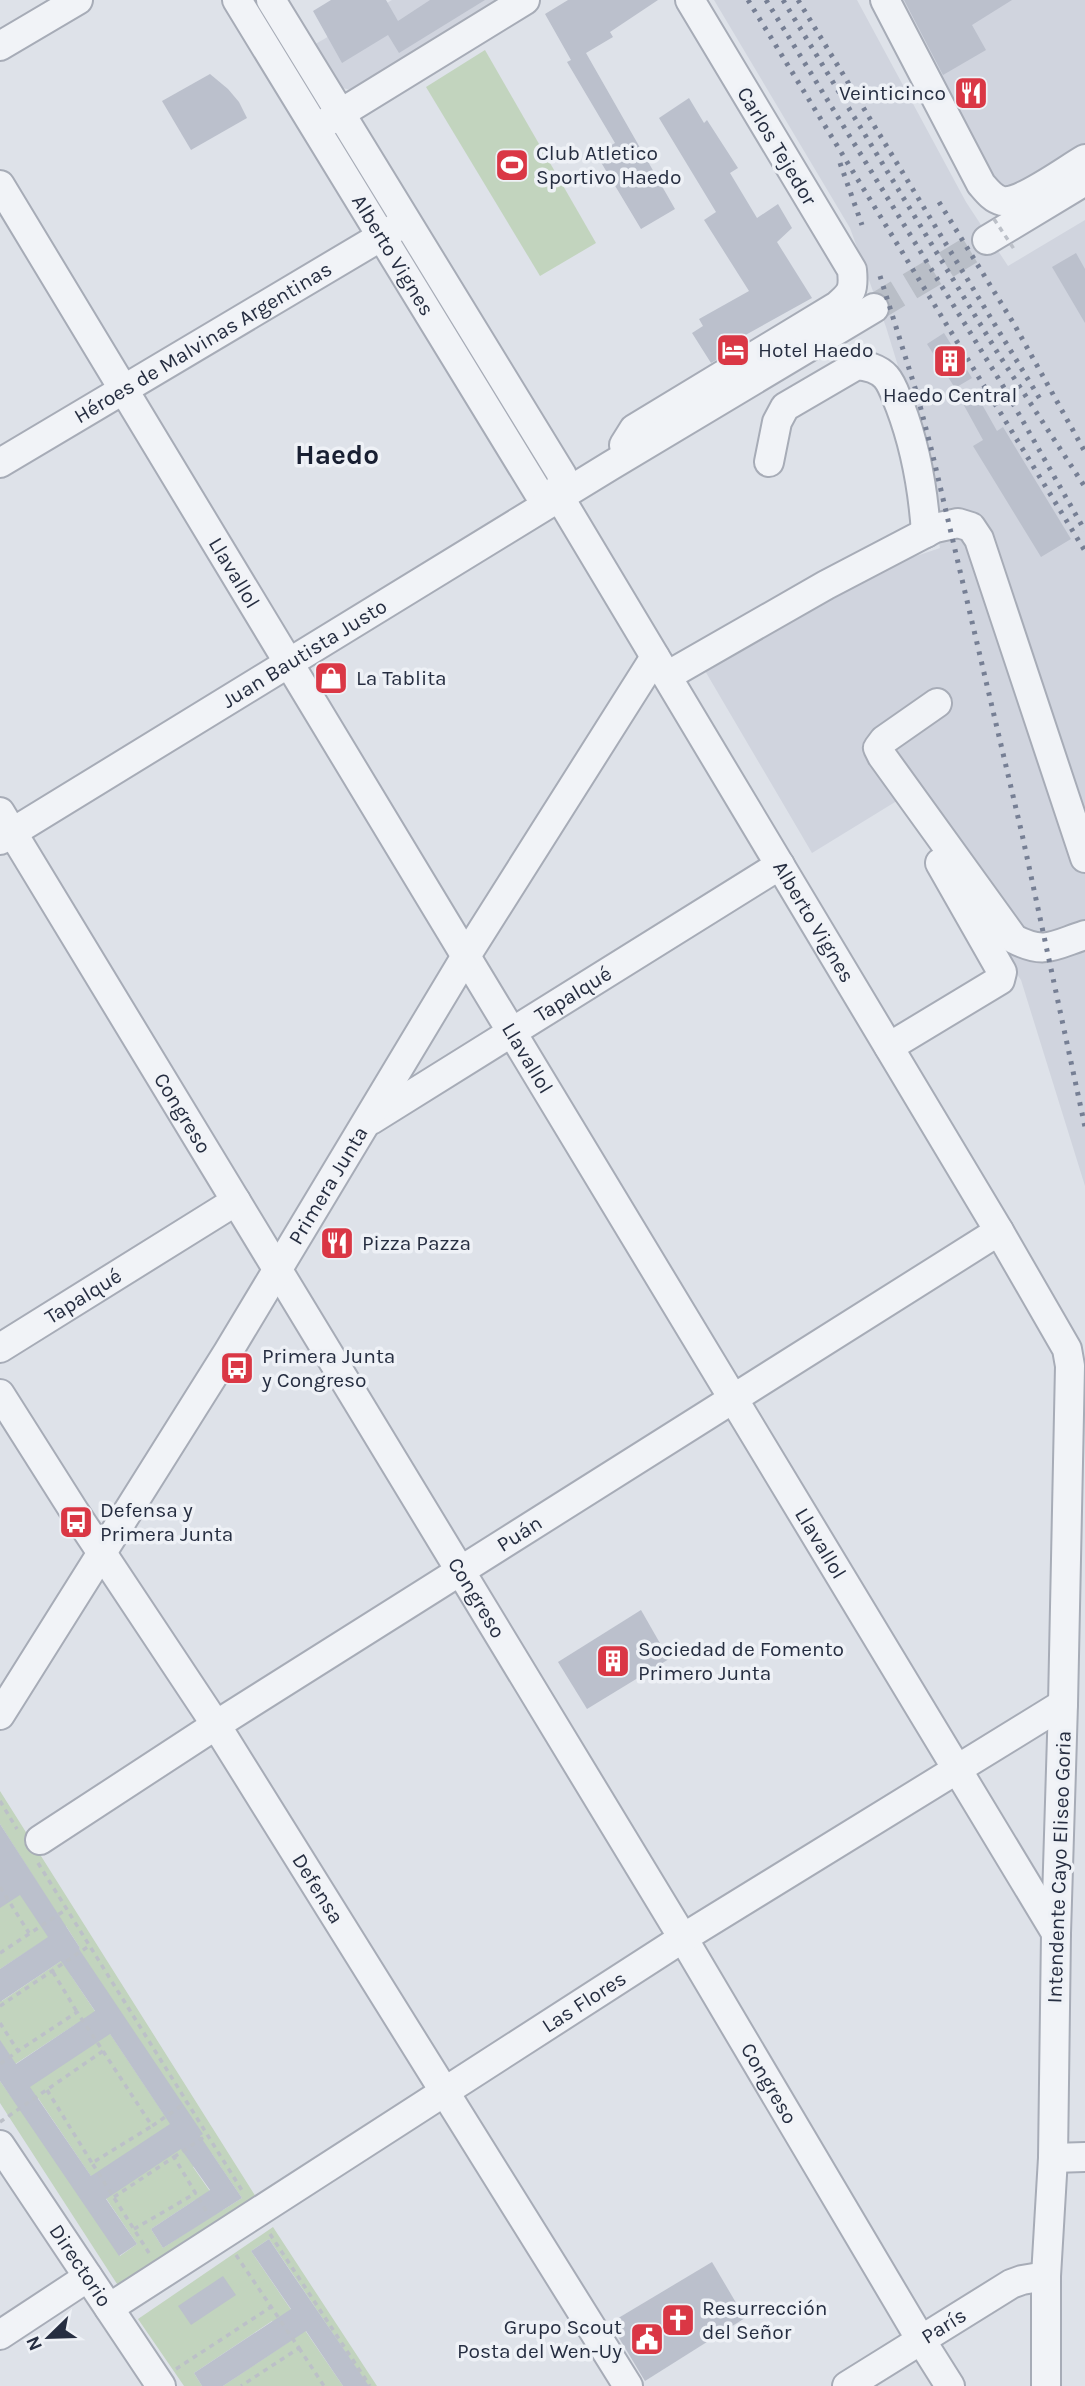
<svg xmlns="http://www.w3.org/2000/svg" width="1085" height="2386" font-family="Karla,sans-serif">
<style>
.built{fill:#d0d4de}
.green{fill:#c2d4be;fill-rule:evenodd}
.building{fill:#bbc0cc;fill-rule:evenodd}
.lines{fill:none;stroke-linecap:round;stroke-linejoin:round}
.minor-tunnel{stroke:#b9bec7;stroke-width:28;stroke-dasharray:28 14;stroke-linecap:butt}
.minor-casing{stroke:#a7acb7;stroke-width:32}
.path{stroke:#bcc0c8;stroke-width:3.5;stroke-dasharray:5 5;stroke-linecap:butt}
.minor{stroke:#f1f3f7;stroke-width:28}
.rail{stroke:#767f94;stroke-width:5;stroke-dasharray:3.5 7;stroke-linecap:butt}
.path-bridge{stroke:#bcc0c8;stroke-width:3.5;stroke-dasharray:5 5;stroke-linecap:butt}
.labels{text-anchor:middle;stroke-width:7;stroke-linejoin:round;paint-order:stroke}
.poi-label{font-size:21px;fill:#262e41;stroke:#eef1f6;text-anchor:start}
.street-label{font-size:21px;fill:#262e41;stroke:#eef1f6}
.district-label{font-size:28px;font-weight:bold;fill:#181f32;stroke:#eef1f6}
</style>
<rect width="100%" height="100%" fill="#dee2e9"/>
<g class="built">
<polygon points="392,0 498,0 351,90 338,87 312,46"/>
<polygon points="714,0 857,0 966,202 1008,266 1085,220 1085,1186 1021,980 900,799 812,853 701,664 884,567 940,548 923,447 886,327 850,228"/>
<polygon points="897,0 1085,0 1085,154 1003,192 991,179"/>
</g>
<g class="green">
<polygon points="485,50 596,243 540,276 426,87"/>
<path d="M0,1791L256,2197L119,2287L0,2103V2081L12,2098L76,2024L0,2074V1999L2,2001L80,1948L66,1926L0,1969V1864L54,1909L0,1824ZM70,1974L180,2103L163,2113ZM38,2098L137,2244L120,2256L21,2110ZM212,2154L242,2198L223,2210L193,2167ZM195,2200L207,2219L163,2248L151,2229Z"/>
<polygon points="273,2227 377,2386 366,2386 367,2384 269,2239 251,2251 343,2386 223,2386 287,2343 272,2321 194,2373 202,2386 184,2386 138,2319"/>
</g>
<g class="building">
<polygon points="331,0 386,0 398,21 430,0 485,0 399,53 388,35 342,63 313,11"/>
<polygon points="568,0 658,0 610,32 613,37 586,53 675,209 641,229 596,154 615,143 567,62 571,60 545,14"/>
<polygon points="904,0 1012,0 972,25 986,50 943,75"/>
<polygon points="210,74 228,89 239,102 247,118 191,150 162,101"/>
<polygon points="689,98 704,123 707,120 738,168 730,173 757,218 778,204 792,228 777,242 812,298 731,343 735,349 711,363 692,333 703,326 699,319 749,291 704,220 716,212 659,118"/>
<polygon points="1076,253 1085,269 1085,323 1052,267"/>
<polygon points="944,333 972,378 955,388 927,344"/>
<polygon points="975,392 997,431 1003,427 1071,539 1041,557 973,446 983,440 961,400"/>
<polygon points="641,1610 669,1659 587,1709 558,1662"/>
<path d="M0,1824L80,1948L79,1949L203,2134L200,2136L242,2198L163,2248L151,2229L210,2190L181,2149L106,2199L137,2244L119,2256L0,2081V2040L16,2064L95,2011L61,1961L0,2002V1969L48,1937L20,1895L0,1908ZM110,2034L170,2124L91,2176L30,2087Z"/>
<polygon points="269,2239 291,2272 369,2386 343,2386 306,2331 223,2386 202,2386 194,2373 291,2309 251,2251"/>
<polygon points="712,2262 745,2318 645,2381 610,2323"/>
<polygon points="223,2276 236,2295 191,2325 178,2306"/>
</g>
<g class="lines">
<polyline class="minor-tunnel" points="874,308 987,240"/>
<g class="minor-casing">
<g id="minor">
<path id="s1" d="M237,0L538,492L560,498"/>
<path id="s2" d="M271,0L562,475L560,498L999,1231L1067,1349L1070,1366L1063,1704L1056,1933L1053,2158L1046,2276V2386"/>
<path d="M885,0L981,184C987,191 993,199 1002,201C1021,204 1067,169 1085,159"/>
<polyline points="0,46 78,0"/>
<polyline points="325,123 525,0"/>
<path id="s3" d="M0,185L1056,1933"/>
<polyline points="987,240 1085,181"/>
<path d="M624,445L634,429L837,306C852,293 854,290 852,270L690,0"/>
<path d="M769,462L777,422L785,407L857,365C867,366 878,368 886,377C893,385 896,397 900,406C916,448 923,488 926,533"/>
<path id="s4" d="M0,463L397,227"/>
<polyline points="667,676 826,585 935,528 958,523 971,527 979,539 1085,858"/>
<path d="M937,703L884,740L878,748L882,756L1014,939C1045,955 1054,945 1085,935"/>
<path id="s5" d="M0,812L683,1938L921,2340L950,2386"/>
<path id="s6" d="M0,840L610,466L874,308"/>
<polyline points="889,1047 1000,980 1002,972 940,863"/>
<path id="s7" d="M371,1120L780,865"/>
<path id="s8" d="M0,1348L236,1201"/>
<path id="s9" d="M0,1394L74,1511L216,1725L628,2386"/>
<path id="s10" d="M0,1715L228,1352L466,956L655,657"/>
<path id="s11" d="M40,1840L216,1725L999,1231"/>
<path id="s12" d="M0,2145L161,2386"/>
<polyline points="1053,2158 1085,2157"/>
<path id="s13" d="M109,2308L683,1938L1063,1704"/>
<polyline points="0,2335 88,2277"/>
<path id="s14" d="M847,2386L1011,2284L1022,2280L1046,2276"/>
</g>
</g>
<g class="path">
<polyline points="0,1801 17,1829"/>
<polyline points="38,1863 243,2192"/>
<polyline points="0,1887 29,1933"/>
<polyline points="0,1953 67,1909"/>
<polyline points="53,1972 77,2012"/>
<polyline points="0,2006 89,1946"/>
<polyline points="0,2023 18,2051 0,2064"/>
<polyline points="103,2051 152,2126 187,2102"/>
<polyline points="47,2090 92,2163"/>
<polyline points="0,2122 103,2051 77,2012 18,2051"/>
<polyline points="174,2157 207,2135"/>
<polyline points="114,2197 174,2157 208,2214"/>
<polyline points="134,2229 196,2193"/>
<polyline points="270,2234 370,2386"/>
<polyline points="149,2253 92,2163 152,2126"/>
<polyline points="236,2255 299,2348 241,2386"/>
<polyline points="299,2348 324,2386"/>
<polyline points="176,2369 271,2307"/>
</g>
<use href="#minor" class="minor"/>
<g class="rail">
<polyline points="748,0 1085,551"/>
<polyline points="766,0 1003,386 1085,531"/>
<polyline points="783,0 999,355 1085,487"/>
<polyline points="798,0 1043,404"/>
<polyline points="840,163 862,225"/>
<polyline points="939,202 1014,324 1085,452"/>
<polyline points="880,276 917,394 932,452 1022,834 1085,1127"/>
</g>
<polyline class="path-bridge" points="994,219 1014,249"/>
</g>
<defs>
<g id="restaurant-square" transform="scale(1.75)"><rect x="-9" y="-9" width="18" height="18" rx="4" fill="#da3745" stroke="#eef1f6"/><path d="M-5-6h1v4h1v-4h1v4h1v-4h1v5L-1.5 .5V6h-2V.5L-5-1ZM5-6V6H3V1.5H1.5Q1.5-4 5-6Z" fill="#fff"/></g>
<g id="stadium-square" transform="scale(1.75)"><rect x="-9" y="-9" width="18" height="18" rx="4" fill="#da3745" stroke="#eef1f6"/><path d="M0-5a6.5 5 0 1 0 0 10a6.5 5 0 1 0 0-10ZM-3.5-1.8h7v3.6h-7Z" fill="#fff"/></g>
<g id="hotel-square" transform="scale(1.75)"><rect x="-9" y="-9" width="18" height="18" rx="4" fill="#da3745" stroke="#eef1f6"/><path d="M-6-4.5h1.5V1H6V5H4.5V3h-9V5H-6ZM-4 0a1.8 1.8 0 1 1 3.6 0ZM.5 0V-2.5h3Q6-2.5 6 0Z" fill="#fff"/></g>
<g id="building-square" transform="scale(1.75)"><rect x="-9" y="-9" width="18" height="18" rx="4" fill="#da3745" stroke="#eef1f6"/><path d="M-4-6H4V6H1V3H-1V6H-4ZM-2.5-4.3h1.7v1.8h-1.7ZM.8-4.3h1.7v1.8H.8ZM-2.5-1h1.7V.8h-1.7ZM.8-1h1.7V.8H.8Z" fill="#fff"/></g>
<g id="shop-square" transform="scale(1.75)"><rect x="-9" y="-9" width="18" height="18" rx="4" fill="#da3745" stroke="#eef1f6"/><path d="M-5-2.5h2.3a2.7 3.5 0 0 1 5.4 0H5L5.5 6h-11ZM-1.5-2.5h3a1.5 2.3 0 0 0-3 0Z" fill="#fff"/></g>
<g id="bus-square" transform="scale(1.75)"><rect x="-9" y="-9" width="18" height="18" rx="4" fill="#da3745" stroke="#eef1f6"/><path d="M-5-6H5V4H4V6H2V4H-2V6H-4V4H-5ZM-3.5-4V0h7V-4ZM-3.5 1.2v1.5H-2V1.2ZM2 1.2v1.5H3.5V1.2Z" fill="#fff"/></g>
<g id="church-square" transform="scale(1.75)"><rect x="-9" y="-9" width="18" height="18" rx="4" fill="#da3745" stroke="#eef1f6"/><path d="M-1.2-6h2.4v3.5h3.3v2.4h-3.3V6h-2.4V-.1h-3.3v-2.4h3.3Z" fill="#fff"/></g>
<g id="civic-square" transform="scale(1.75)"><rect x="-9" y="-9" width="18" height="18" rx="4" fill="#da3745" stroke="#eef1f6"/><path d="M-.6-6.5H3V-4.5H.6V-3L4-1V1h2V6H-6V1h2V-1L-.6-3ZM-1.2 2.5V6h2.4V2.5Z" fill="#fff"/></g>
</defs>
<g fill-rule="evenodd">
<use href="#restaurant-square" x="971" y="93"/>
<use href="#stadium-square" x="512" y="165"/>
<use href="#hotel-square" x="733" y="350"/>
<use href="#building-square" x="950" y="361"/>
<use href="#shop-square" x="331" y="678"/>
<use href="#restaurant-square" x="337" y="1243"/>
<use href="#bus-square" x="237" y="1368"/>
<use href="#bus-square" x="76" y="1522"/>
<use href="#building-square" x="613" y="1661"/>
<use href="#church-square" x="678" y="2320"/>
<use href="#civic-square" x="647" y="2339"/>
</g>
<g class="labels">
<g class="poi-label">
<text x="946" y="100" text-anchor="end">Veinticinco</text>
<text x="536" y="160">Club Atletico<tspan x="536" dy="24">Sportivo Haedo</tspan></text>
<text x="758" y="357">Hotel Haedo</text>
<text x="950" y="402" text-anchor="middle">Haedo Central</text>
<text x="356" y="685">La Tablita</text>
<text x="362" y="1250">Pizza Pazza</text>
<text x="262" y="1363">Primera Junta<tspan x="262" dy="24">y Congreso</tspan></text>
<text x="100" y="1517">Defensa y<tspan x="100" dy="24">Primera Junta</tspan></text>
<text x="638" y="1656">Sociedad de Fomento<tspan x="638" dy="24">Primero Junta</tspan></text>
<text x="702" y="2315">Resurrección<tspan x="702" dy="24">del Señor</tspan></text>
<text x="622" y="2334" text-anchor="end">Grupo Scout<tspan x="622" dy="24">Posta del Wen-Uy</tspan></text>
</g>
<g class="street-label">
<text transform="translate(777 146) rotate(59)" y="7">Carlos Tejedor</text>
<text dy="7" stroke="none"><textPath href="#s1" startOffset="299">Alberto Vignes</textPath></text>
<text dy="7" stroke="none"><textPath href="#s4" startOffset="236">Héroes de Malvinas Argentinas</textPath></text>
<text dy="7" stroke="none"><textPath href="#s3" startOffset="453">Llavallol</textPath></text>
<text dy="7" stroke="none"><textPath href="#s6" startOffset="357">Juan Bautista Justo</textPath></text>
<text dy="7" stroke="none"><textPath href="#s2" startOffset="1074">Alberto Vignes</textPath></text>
<text dy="7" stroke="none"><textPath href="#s7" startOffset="238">Tapalqué</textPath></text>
<text dy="7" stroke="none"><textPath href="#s3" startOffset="1020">Llavallol</textPath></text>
<text dy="7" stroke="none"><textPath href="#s5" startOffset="352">Congreso</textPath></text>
<text dy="7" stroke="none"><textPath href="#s10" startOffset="623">Primera Junta</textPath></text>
<text dy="7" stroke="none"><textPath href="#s8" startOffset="98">Tapalqué</textPath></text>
<text dy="7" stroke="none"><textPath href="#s11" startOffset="569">Puán</textPath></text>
<text dy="7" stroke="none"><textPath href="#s3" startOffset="1587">Llavallol</textPath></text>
<text dy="7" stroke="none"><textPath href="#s5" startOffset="919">Congreso</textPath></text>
<text transform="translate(1059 1867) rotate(-88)" y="7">Intendente Cayo Eliseo Goria</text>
<text dy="7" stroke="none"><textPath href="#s9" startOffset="588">Defensa</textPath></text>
<text dy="7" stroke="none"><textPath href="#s13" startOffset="565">Las Flores</textPath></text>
<text dy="7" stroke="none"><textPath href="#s5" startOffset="1486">Congreso</textPath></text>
<text dy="7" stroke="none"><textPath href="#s12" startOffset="145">Directorio</textPath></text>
<text dy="7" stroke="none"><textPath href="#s14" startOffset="114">París</textPath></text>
</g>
<g class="district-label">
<text x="337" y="464">Haedo</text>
</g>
</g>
<g transform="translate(49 2337) rotate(247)" stroke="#eef1f6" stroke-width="5" paint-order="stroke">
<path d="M0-5L12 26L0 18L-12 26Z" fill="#262e41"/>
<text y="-10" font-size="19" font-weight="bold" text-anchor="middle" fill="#262e41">N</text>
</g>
</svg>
